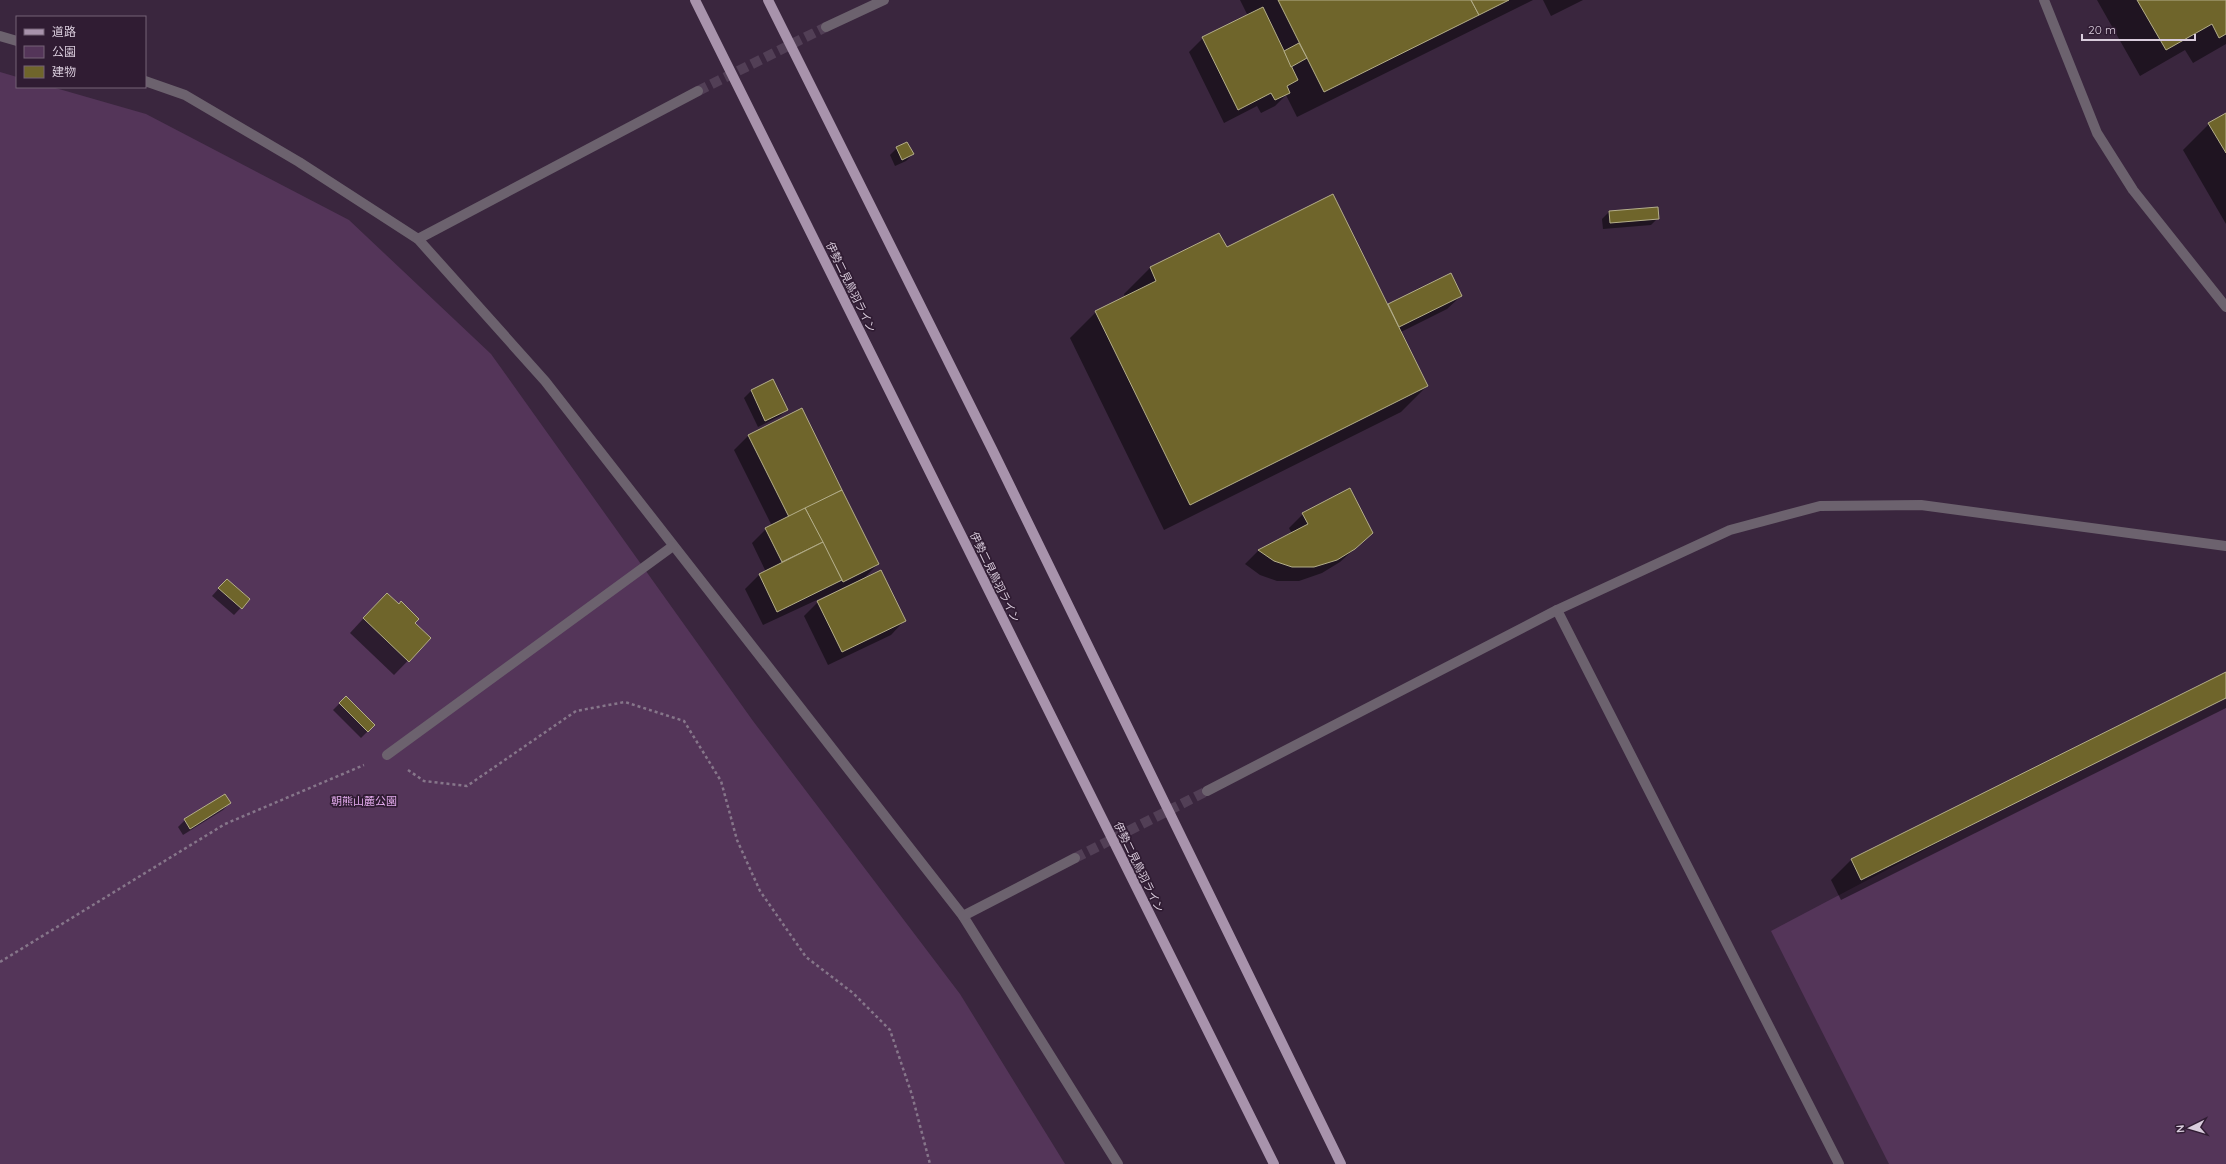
<svg xmlns="http://www.w3.org/2000/svg" width="2226" height="1164" font-family="Quicksand,'Noto Sans JP',sans-serif">
<style>
.green{fill:#543559}
.shadow{fill:#0007}
.building{fill:#6f652b;stroke:#b4ae8a}
.lines{fill:none;stroke-linecap:round;stroke-linejoin:round}
.minor-tunnel{stroke:#523f56;stroke-width:10;stroke-dasharray:10 5;stroke-linecap:butt}
.path{stroke:#86768a;stroke-width:2.5;stroke-dasharray:3 3;stroke-linecap:butt}
.minor{stroke:#6c626e;stroke-width:10}
.major{stroke:#a893ac;stroke-width:10}
.labels{text-anchor:middle;stroke-width:3.5;stroke-linejoin:round;paint-order:stroke}
.street-label{font-size:11px;fill:#d9ccdc;stroke:#301c33}
.park-label{font-size:11px;fill:#e3abed;stroke:#301c33}
</style>
<rect width="100%" height="100%" fill="#3a263e"/>
<g class="green">
<polygon points="0,72 17,77 17,87 52,87 146,114 349,220 491,354 753,721 960,994 1065,1164 0,1164"/>
<polygon points="2226,691 2226,1164 1889,1164 1771,931"/>
</g>
<g class="shadow">
<polygon points="1240,0 1533,0 1297,117 1286,95 1275,106 1261,113 1257,106 1224,123 1189,52 1203,38 1248,16"/>
<polygon points="1543,0 1583,0 1551,16"/>
<polygon points="2097,0 2226,0 2226,44 2193,63 2185,50 2140,76"/>
<polygon points="2226,114 2226,224 2183,150 2209,124"/>
<polygon points="897,148 913,154 906,161 895,166 890,155"/>
<polygon points="1609,212 1658,218 1651,225 1603,229 1602,219"/>
<polygon points="1219,234 1226,249 1388,306 1461,296 1447,309 1401,332 1427,386 1401,412 1164,530 1070,338 1096,312 1125,297 1124,294 1150,268"/>
<polygon points="772,380 787,410 780,416 758,427 744,398 751,391"/>
<polygon points="801,409 878,564 864,578 763,625 745,589 759,575 766,572 752,543 766,529 772,526 734,450 748,436"/>
<polygon points="1303,514 1372,533 1340,562 1322,573 1299,581 1277,581 1260,575 1245,564 1258,551 1292,534 1289,528"/>
<polygon points="220,587 249,599 234,615 212,596"/>
<polygon points="818,602 904,621 891,635 828,665 804,616"/>
<polygon points="373,608 413,623 430,638 394,675 350,633"/>
<polygon points="2226,673 2226,708 1841,900 1831,880 1851,860"/>
<polygon points="346,697 374,725 361,738 333,710"/>
<polygon points="225,795 230,803 223,810 183,835 178,827 185,820"/>
</g>
<g class="building">
<polygon points="1278,0 1471,0 1479,15 1324,92"/>
<polygon points="1471,0 1509,0 1479,15"/>
<polygon points="2137,0 2226,0 2226,34 2219,38 2212,24 2166,50"/>
<polygon points="1263,7 1298,80 1287,86 1290,93 1275,100 1271,93 1238,110 1202,37"/>
<polygon points="1299,43 1307,58 1291,67 1284,51"/>
<polygon points="2226,113 2226,153 2208,123"/>
<polygon points="907,142 914,154 902,160 896,147"/>
<polygon points="1333,194 1428,386 1190,505 1095,311 1156,281 1150,267 1219,233 1227,247"/>
<polygon points="1658,207 1659,219 1610,223 1609,211"/>
<polygon points="1451,273 1462,296 1399,327 1388,304"/>
<polygon points="773,379 788,410 765,421 751,390"/>
<polygon points="802,408 842,490 789,517 748,435"/>
<polygon points="1350,488 1373,533 1355,549 1337,560 1314,567 1292,567 1274,561 1258,550 1308,524 1302,513"/>
<polygon points="842,490 879,564 843,582 805,508"/>
<polygon points="805,508 823,542 782,562 765,528"/>
<polygon points="823,542 842,580 777,612 759,574"/>
<polygon points="881,570 906,621 842,652 817,601"/>
<polygon points="227,579 250,599 242,609 218,588"/>
<polygon points="387,593 399,604 401,601 419,619 415,623 431,638 409,662 363,618"/>
<polygon points="2226,672 2226,698 1861,880 1851,859"/>
<polygon points="346,696 375,725 368,732 339,703"/>
<polygon points="225,794 231,803 190,829 184,819"/>
</g>
<g class="lines">
<g class="minor-tunnel">
<polyline points="698,91 826,27"/>
<polyline points="1075,858 1207,791"/>
</g>
<g class="path">
<polyline points="408,770 424,781 467,786 576,711 625,702 684,721 721,781 737,840 760,891 806,957 853,993 890,1030 912,1095 930,1164"/>
<polyline points="0,962 225,824 364,765"/>
</g>
<g class="minor">
<polyline points="2044,0 2097,133 2133,190 2226,307"/>
<polyline points="826,27 884,0"/>
<polyline points="0,36 17,41"/>
<polyline points="145,81 185,95 299,162 418,239 545,381 963,916 1118,1164"/>
<polyline points="418,239 698,91"/>
<polyline points="1557,610 1839,1164"/>
<polyline points="387,755 673,546"/>
<polyline points="1207,791 1557,610 1730,530 1820,506 1921,505 2226,546"/>
<polyline points="963,916 1075,858"/>
</g>
<g class="major">
<polyline points="695,0 1274,1164"/>
<polyline points="768,0 992,449 1341,1164"/>
</g>
</g>
<g class="labels">
<g class="street-label">
<text transform="translate(851 287) rotate(64)" y="4">伊勢二見鳥羽ライン</text>
<text transform="translate(995 577) rotate(64)" y="4">伊勢二見鳥羽ライン</text>
<text transform="translate(1139 867) rotate(64)" y="4">伊勢二見鳥羽ライン</text>
</g>
<g class="park-label">
<text x="364" y="805">朝熊山麓公園</text>
</g>
</g>
<rect x="16" y="16" width="130" height="72" fill="#301c33" stroke="#746277"/>
<rect x="24" y="29" width="20" height="6" fill="#a893ac" stroke="#746277"/>
<text x="52" y="36" font-size="12" fill="#d9ccdc">道路</text>
<rect x="24" y="46" width="20" height="12" fill="#543559" stroke="#746277"/>
<text x="52" y="56" font-size="12" fill="#d9ccdc">公園</text>
<rect x="24" y="66" width="20" height="12" fill="#6f652b" stroke="#746277"/>
<text x="52" y="76" font-size="12" fill="#d9ccdc">建物</text>
<g transform="translate(2190 1128) rotate(265)" stroke="#301c33" stroke-width="3" paint-order="stroke">
<path d="M0-3L7 15L0 10L-7 15Z" fill="#d9ccdc"/>
<text y="-6" font-size="11" font-weight="bold" text-anchor="middle" fill="#d9ccdc">N</text>
</g>
<path d="M2082 34v6h113v-6" fill="none" stroke="#d9ccdc" stroke-width="2"/>
<text x="2088" y="34" font-size="12" fill="#d9ccdc" stroke="#301c33" stroke-width="3" paint-order="stroke">20 m</text>
</svg>
